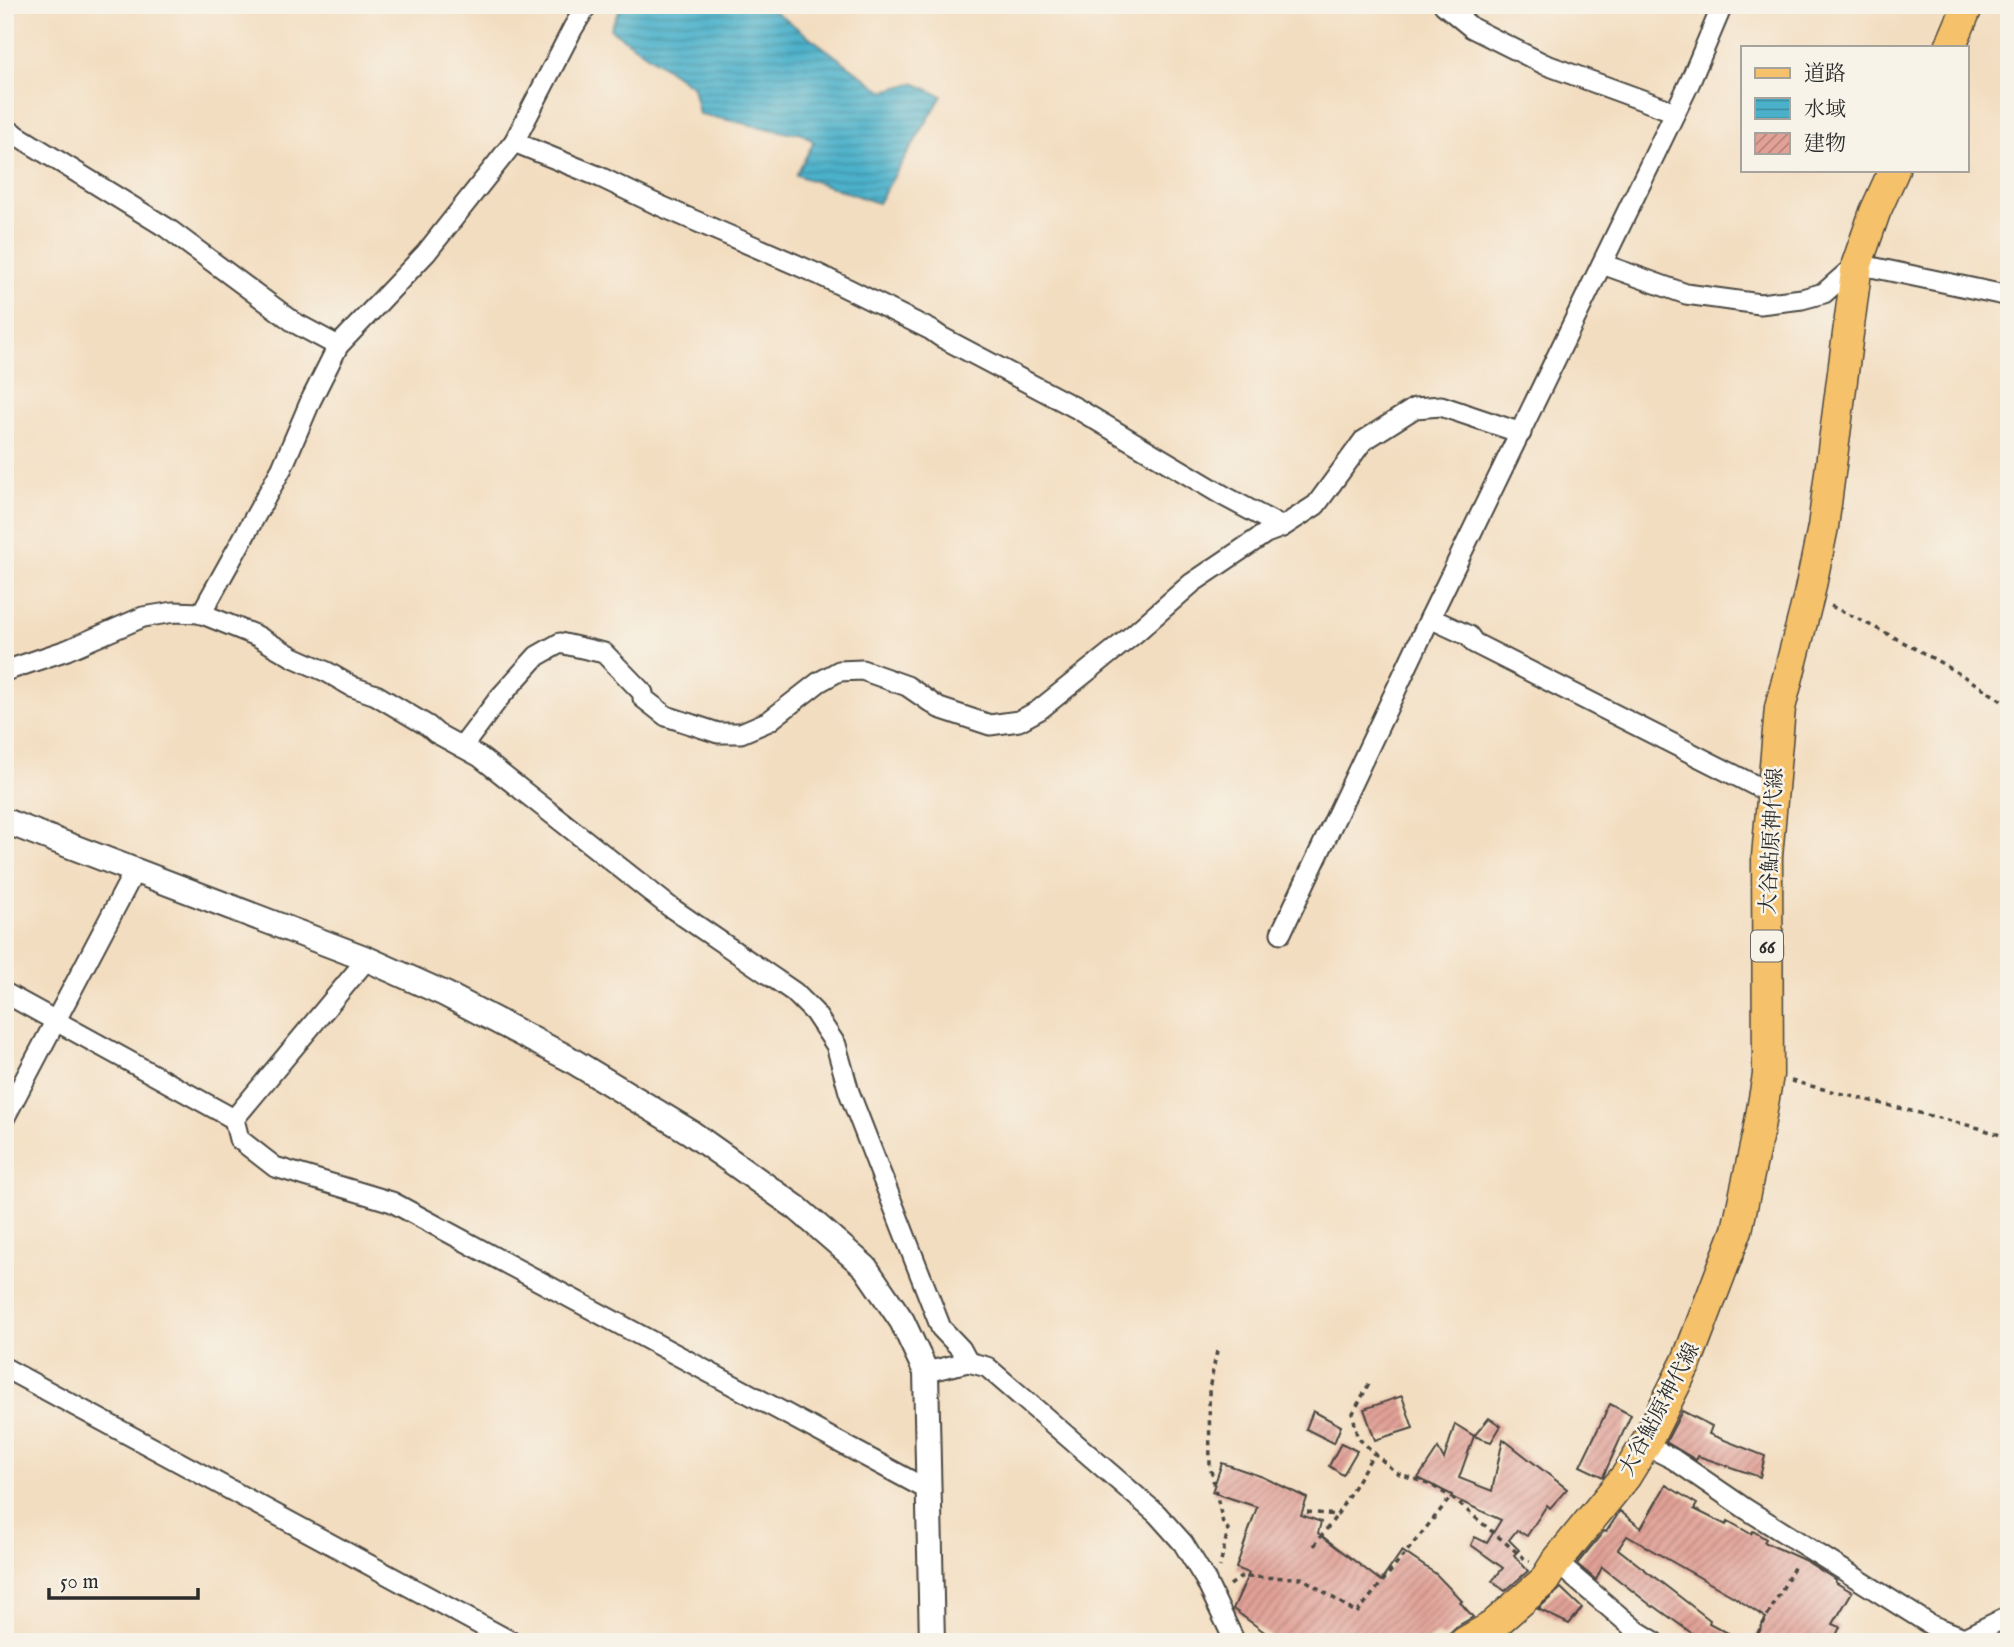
<svg xmlns="http://www.w3.org/2000/svg" width="2014" height="1647" font-family="'IM FELL English','Noto Serif JP',serif">
<style>
.water{fill:url(#water-rules);stroke:#3b6e7a;stroke-width:2}
.building{fill:url(#building-hatch)}
.lines{fill:none;stroke-linecap:round;stroke-linejoin:round}
.minor-casing{stroke:#494641;stroke-width:23}
.tertiary-casing{stroke:#494641;stroke-width:28}
.primary-casing{stroke:#494641;stroke-width:33}
.path{stroke:#494641;stroke-width:3.5;stroke-dasharray:5 5;stroke-linecap:butt}
.minor{stroke:#fff;stroke-width:19}
.tertiary{stroke:#fff;stroke-width:24}
.primary{stroke:#f5c16b;stroke-width:30}
.labels{text-anchor:middle;stroke-width:5;stroke-linejoin:round;paint-order:stroke}
.shield{fill:#f7f3e8;stroke:#686764;stroke-width:2}
.shield-label{font-size:19px;font-weight:bold;fill:#2b2b2b}
.street-label{font-size:21px;fill:#2b2b2b;stroke:#f7f3e8}
</style>
<defs>
<pattern id="water-rules" width="6" height="5" patternUnits="userSpaceOnUse" patternTransform="scale(1.75)"><rect width="6" height="5" fill="#4bb1ca"/><path d="M0 2.5h6" fill="none" stroke="#3f90a4"/></pattern>
<pattern id="building-hatch" width="6" height="6" patternUnits="userSpaceOnUse" patternTransform="scale(1.75)"><rect width="6" height="6" fill="#e1a197"/><path d="M-1 1l2-2M0 6l6-6M5 7l2-2" fill="none" stroke="#b7837b"/></pattern>
</defs>
<rect width="100%" height="100%" fill="#f7f3e8"/>
<filter id="ink" filterUnits="userSpaceOnUse"><feTurbulence type="fractalNoise" baseFrequency=".0143" numOctaves="2"/><feDisplacementMap in="SourceGraphic" scale="14" xChannelSelector="R" yChannelSelector="G"/><feConvolveMatrix kernelMatrix="1 2 1 2 8 2 1 2 1" color-interpolation-filters="sRGB"/></filter>
<filter id="wash" filterUnits="userSpaceOnUse"><feTurbulence type="fractalNoise" baseFrequency=".00686" numOctaves="4" result="noise"/><feDisplacementMap in="SourceGraphic" scale="28" xChannelSelector="R" yChannelSelector="G"/><feGaussianBlur stdDeviation="1.57" result="paint"/><feColorMatrix in="noise" values="0 0 0 0 0 0 0 0 0 0 0 0 0 0 0 0 0 1.4 0 .05"/><feComposite in="paint" operator="in"/></filter>
<g filter="url(#wash)">
<rect width="100%" height="100%" fill="#f3ddc0"/>
<polygon class="water" points="622,5 766,5 883,91 914,83 942,96 878,203 796,175 814,142 800,132 789,133 699,114 693,87 610,29"/>
<g id="blocks">
<g class="building">
<polygon points="1402,1396 1413,1428 1375,1440 1364,1409"/>
<polygon points="1610,1404 1631,1415 1603,1477 1580,1466"/>
<polygon points="1313,1411 1341,1426 1334,1443 1306,1429"/>
<polygon points="1682,1411 1712,1426 1709,1434 1765,1456 1760,1477 1698,1456 1696,1460 1666,1442"/>
<polygon points="1489,1418 1501,1426 1491,1442 1474,1436"/>
<polygon points="1455,1424 1474,1436 1459,1478 1492,1491 1503,1439 1567,1489 1550,1508 1547,1505 1527,1536 1517,1530 1509,1540 1519,1550 1514,1555 1528,1571 1505,1591 1492,1581 1503,1568 1471,1545 1475,1537 1487,1543 1501,1520 1451,1497 1452,1495 1418,1478 1438,1448 1444,1459"/>
<polygon points="1341,1443 1357,1451 1343,1475 1329,1466"/>
<polygon points="1222,1463 1263,1477 1307,1498 1301,1515 1321,1522 1318,1533 1381,1581 1402,1551 1436,1574 1462,1601 1460,1602 1473,1617 1456,1627 1444,1638 1437,1634 1424,1642 1278,1642 1233,1609 1249,1573 1236,1568 1257,1507 1212,1492"/>
<polygon points="1666,1485 1697,1504 1694,1509 1726,1525 1728,1521 1751,1534 1753,1531 1766,1539 1764,1542 1806,1561 1836,1580 1835,1582 1852,1592 1833,1624 1840,1627 1833,1642 1753,1642 1766,1618 1734,1597 1627,1536 1618,1549 1710,1620 1709,1623 1745,1642 1704,1642 1654,1606 1653,1607 1602,1567 1596,1580 1577,1564 1604,1531 1606,1532 1620,1511 1641,1528"/>
<polygon points="1561,1588 1582,1608 1569,1624 1538,1609"/>
</g>
</g>
</g>
<g filter="url(#ink)">
<use href="#blocks" fill-opacity="0" stroke="#494641" stroke-width="2"/>
<g class="lines">
<g class="minor-casing">
<g id="minor">
<polyline points="1444,5 1472,28 1544,64 1675,112"/>
<polyline points="5,128 167,228 295,323 338,346"/>
<polyline points="514,142 600,177 654,203 820,275 931,330 941,337 1076,408 1224,496 1282,527"/>
<polyline points="1602,264 1686,294 1760,304 1802,299 1824,293 1857,264 2009,296"/>
<polyline points="201,614 282,468 311,400 338,346 426,253 514,142 573,28 587,5"/>
<polyline points="1430,618 1469,636 1474,643 1772,794"/>
<polyline points="5,671 67,650 143,617 174,612 200,613 257,636 293,657 327,672 353,687 376,695 428,726 436,733 480,757 670,907 794,992 814,1012 836,1045 849,1092 941,1328 961,1349 968,1362"/>
<polyline points="462,747 500,697 537,656 560,643 604,653 643,693 643,698 666,716 718,733 741,733 769,721 819,682 839,671 862,670 907,686 939,708 990,725 1019,721 1039,710 1134,634 1192,583 1266,533 1282,527 1316,505 1363,441 1415,408 1441,406 1521,433"/>
<polyline points="1281,933 1430,618 1690,82 1720,11"/>
<polyline points="5,993 234,1119 239,1139 275,1167 392,1202 930,1491"/>
<polyline points="5,1117 135,870"/>
<polyline points="234,1119 367,959"/>
<polyline points="5,1368 512,1642"/>
<polyline points="926,1372 968,1362 987,1367 1157,1514 1183,1543 1205,1579 1235,1642"/>
<polyline points="1645,1445 1673,1459 1746,1509 1931,1625 1964,1638 2009,1616"/>
<polyline points="1556,1562 1637,1631 1655,1642"/>
</g>
</g>
<g class="tertiary-casing">
<polyline id="tertiary" points="5,821 367,959 445,994 568,1058 690,1132 797,1208 865,1267 902,1321 926,1372 932,1642"/>
</g>
<g class="primary-casing">
<g id="primary">
<polyline points="1950,47 1968,5"/>
<polyline points="1465,1642 1491,1627 1544,1581 1556,1562 1626,1476 1645,1445 1687,1361 1737,1230 1758,1133 1768,1075 1767,857 1780,708 1809,595 1823,527 1857,264 1875,212 1894,170"/>
</g>
</g>
<g class="path">
<path d="M1831,606C1890,634 1955,668 2009,706"/>
<polyline points="1791,1081 1979,1128 2009,1138"/>
<polyline points="1217,1351 1209,1389 1210,1466 1223,1523 1228,1529 1220,1567"/>
<polyline points="1369,1384 1353,1413 1357,1437 1395,1472 1433,1486 1451,1497"/>
<polyline points="1307,1512 1337,1515 1374,1453"/>
<polyline points="1314,1546 1337,1515"/>
<polyline points="1230,1585 1241,1577 1302,1578 1357,1613 1451,1497 1526,1560 1530,1561"/>
<polyline points="1753,1642 1796,1564"/>
</g>
<use href="#minor" class="minor"/>
<use href="#tertiary" class="tertiary"/>
<use href="#primary" class="primary"/>
</g>
</g>
<g class="labels">
<rect class="shield" x="1751" y="930.5" width="32" height="31" rx="5"/>
<g class="shield-label">
<text x="1767" y="953">66</text>
</g>
<g class="street-label">
<text transform="translate(1771 841) rotate(-87)" y="7">大谷鮎原神代線</text>
<text transform="translate(1659 1409) rotate(-62)" y="7">大谷鮎原神代線</text>
</g>
</g>
<rect width="2014" height="1647" fill="none" stroke="#f7f3e8" stroke-width="28"/>
<rect x="1741" y="46" width="228" height="126" fill="#f7f3e8" stroke="#a5a39c" stroke-width="2"/>
<rect x="1755" y="68" width="35" height="10" fill="#f5c16b" stroke="#a5a39c" stroke-width="2"/>
<text x="1804" y="80" font-size="21" fill="#2b2b2b">道路</text>
<rect x="1755" y="98" width="35" height="21" fill="url(#water-rules)" stroke="#a5a39c" stroke-width="2"/>
<text x="1804" y="116" font-size="21" fill="#2b2b2b">水域</text>
<rect x="1755" y="133" width="35" height="21" fill="url(#building-hatch)" stroke="#a5a39c" stroke-width="2"/>
<text x="1804" y="150" font-size="21" fill="#2b2b2b">建物</text>
<path d="M49 1588v10h149v-10" fill="none" stroke="#2b2b2b" stroke-width="3.5"/>
<text x="60" y="1588" font-size="21" fill="#2b2b2b" stroke="#f7f3e8" stroke-width="5" paint-order="stroke">50 m</text>
</svg>
